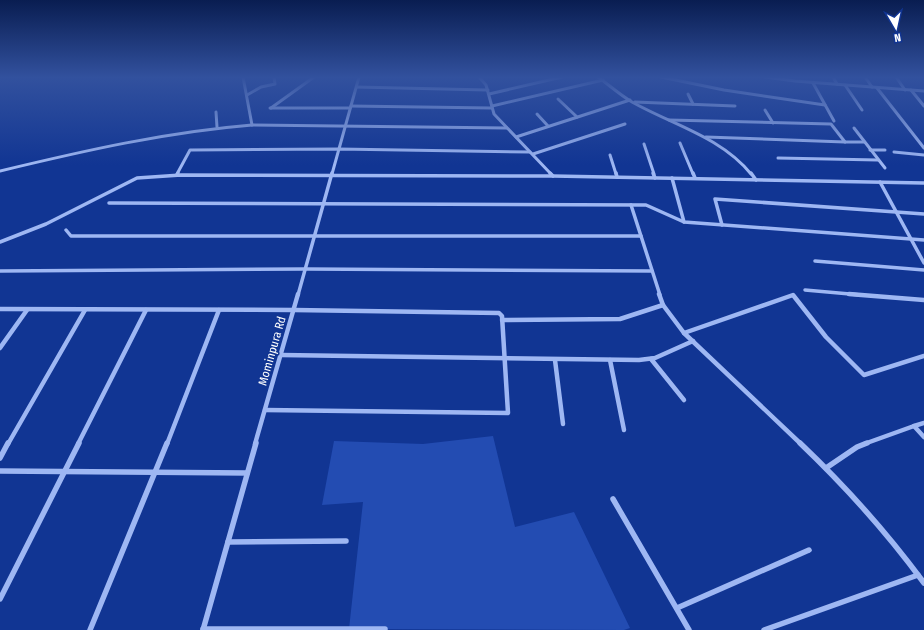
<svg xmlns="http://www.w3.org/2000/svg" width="924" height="630" font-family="'Fira Sans Condensed',sans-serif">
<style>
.green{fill:#234cb2}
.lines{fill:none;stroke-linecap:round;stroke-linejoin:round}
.minor-far3{stroke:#9eb7f3;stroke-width:3}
.minor-far2{stroke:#9eb7f3;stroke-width:3.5}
.minor-far1{stroke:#9eb7f3;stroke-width:4.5}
.minor{stroke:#9eb7f3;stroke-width:5.5}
.labels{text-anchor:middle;stroke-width:3;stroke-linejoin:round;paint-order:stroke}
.street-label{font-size:12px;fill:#fff;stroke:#113593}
</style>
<rect width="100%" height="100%" fill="#113593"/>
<polygon class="green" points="493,436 515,527 574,512 630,628 624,630 349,629 363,502 322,505 334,441 423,444"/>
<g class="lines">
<g class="minor-far3">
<polyline points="243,77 252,125"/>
<polyline points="479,77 486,85 494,114 551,174"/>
<path d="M598,77C609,85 620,95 632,102C673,125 721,137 751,174"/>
<polyline points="661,77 724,90 825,105"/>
<polyline points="765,77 795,81 924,91"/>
<polyline points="833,77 837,84"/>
<polyline points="865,77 872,87"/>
<polyline points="896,77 905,90"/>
<polyline points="813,83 834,121"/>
<polyline points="845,85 862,110"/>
<polyline points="357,87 488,90"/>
<polyline points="877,88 924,148"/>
<polyline points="911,90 924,106"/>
<polyline points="489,94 562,77"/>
<polyline points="688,94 693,104"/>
<polyline points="247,95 261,87 275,84 274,77"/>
<polyline points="558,99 577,117"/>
<polyline points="635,102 735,106"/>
<polyline points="351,106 492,108"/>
<polyline points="492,106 603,80"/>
<polyline points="270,108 350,108"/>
<polyline points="271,108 314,77"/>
<polyline points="765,110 773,123"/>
<polyline points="216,112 217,127"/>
<polyline points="537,114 548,126"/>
<polyline points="669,120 831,124 845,142 706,137"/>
<polyline points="854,128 885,168"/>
<polyline points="516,137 630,100"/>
<polyline points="845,142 864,142"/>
<polyline points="680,143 693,174"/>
<polyline points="644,144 654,174"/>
<polyline points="870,150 885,150"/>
<polyline points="894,152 924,155"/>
<polyline points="533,154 625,124"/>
<polyline points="610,155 616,174"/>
<polyline points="778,158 878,160"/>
<path d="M0,171C83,151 166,132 252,125L507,128"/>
<polyline points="177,174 190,150 339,149 530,152"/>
<polyline points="332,174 359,77"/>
</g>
<g class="minor-far2">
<polyline points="550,173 553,176"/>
<polyline points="616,173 617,177"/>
<polyline points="653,173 655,178"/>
<polyline points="693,173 695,178"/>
<polyline points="751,173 756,180"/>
<polyline points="177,175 178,173"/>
<polyline points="672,178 684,222 924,240"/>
<polyline points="880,182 924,263"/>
<polyline points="109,203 646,205 684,222"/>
<polyline points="631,205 660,295"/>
<polyline points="722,225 715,199 924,214"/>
<polyline points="66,230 71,236 641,236"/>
<polyline points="0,242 46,224 137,178 181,175 553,176 924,183"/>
<polyline points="815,261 924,270"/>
<polyline points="0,271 306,269 652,271"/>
<polyline points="805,290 861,295"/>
<polyline points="298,295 332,173"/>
</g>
<g class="minor-far1">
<polyline points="659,294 663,305 684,333 801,444"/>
<polyline points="849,294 924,300"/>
<polyline points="0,309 294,310 499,313 502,316 508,413 265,410"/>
<polyline points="502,320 620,319 663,305"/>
<polyline points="684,333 793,295 826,337 864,375 924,356"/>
<polyline points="0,348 27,310"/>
<polyline points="281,355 639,360 655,358 693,341"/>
<polyline points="651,359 684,400"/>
<polyline points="555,360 563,424"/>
<polyline points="610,360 624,430"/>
<polyline points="924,423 914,426 924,437"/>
<polyline points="8,444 85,310"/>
<polyline points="78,444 146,310"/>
<polyline points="167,444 219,310"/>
<polyline points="255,444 298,294"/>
<polyline points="864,444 914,426"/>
</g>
<g class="minor">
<path d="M800,443C844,485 888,534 924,583"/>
<polyline points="0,458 8,443"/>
<polyline points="826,468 857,447 867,443"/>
<polyline points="0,471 247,473"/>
<polyline points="613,499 689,630"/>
<polyline points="228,542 346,541"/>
<polyline points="0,599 79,443"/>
<polyline points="677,608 809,550"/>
<polyline points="203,629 385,629"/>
<polyline points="90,630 167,443"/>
<polyline points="203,630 256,443"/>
<polyline points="764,630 918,575"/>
</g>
</g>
<linearGradient id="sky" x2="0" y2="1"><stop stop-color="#091d51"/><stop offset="0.47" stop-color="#32519e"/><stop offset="1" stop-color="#32519e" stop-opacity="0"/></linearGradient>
<rect width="924" height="165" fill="url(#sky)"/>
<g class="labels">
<g class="street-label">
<text transform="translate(272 351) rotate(-74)" y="4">Mominpura Rd</text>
</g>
</g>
<g transform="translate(896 28) rotate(171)" stroke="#113593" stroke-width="3" paint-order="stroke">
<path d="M0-3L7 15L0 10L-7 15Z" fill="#ffffff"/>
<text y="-6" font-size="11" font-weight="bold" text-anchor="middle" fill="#ffffff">N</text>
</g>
</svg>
